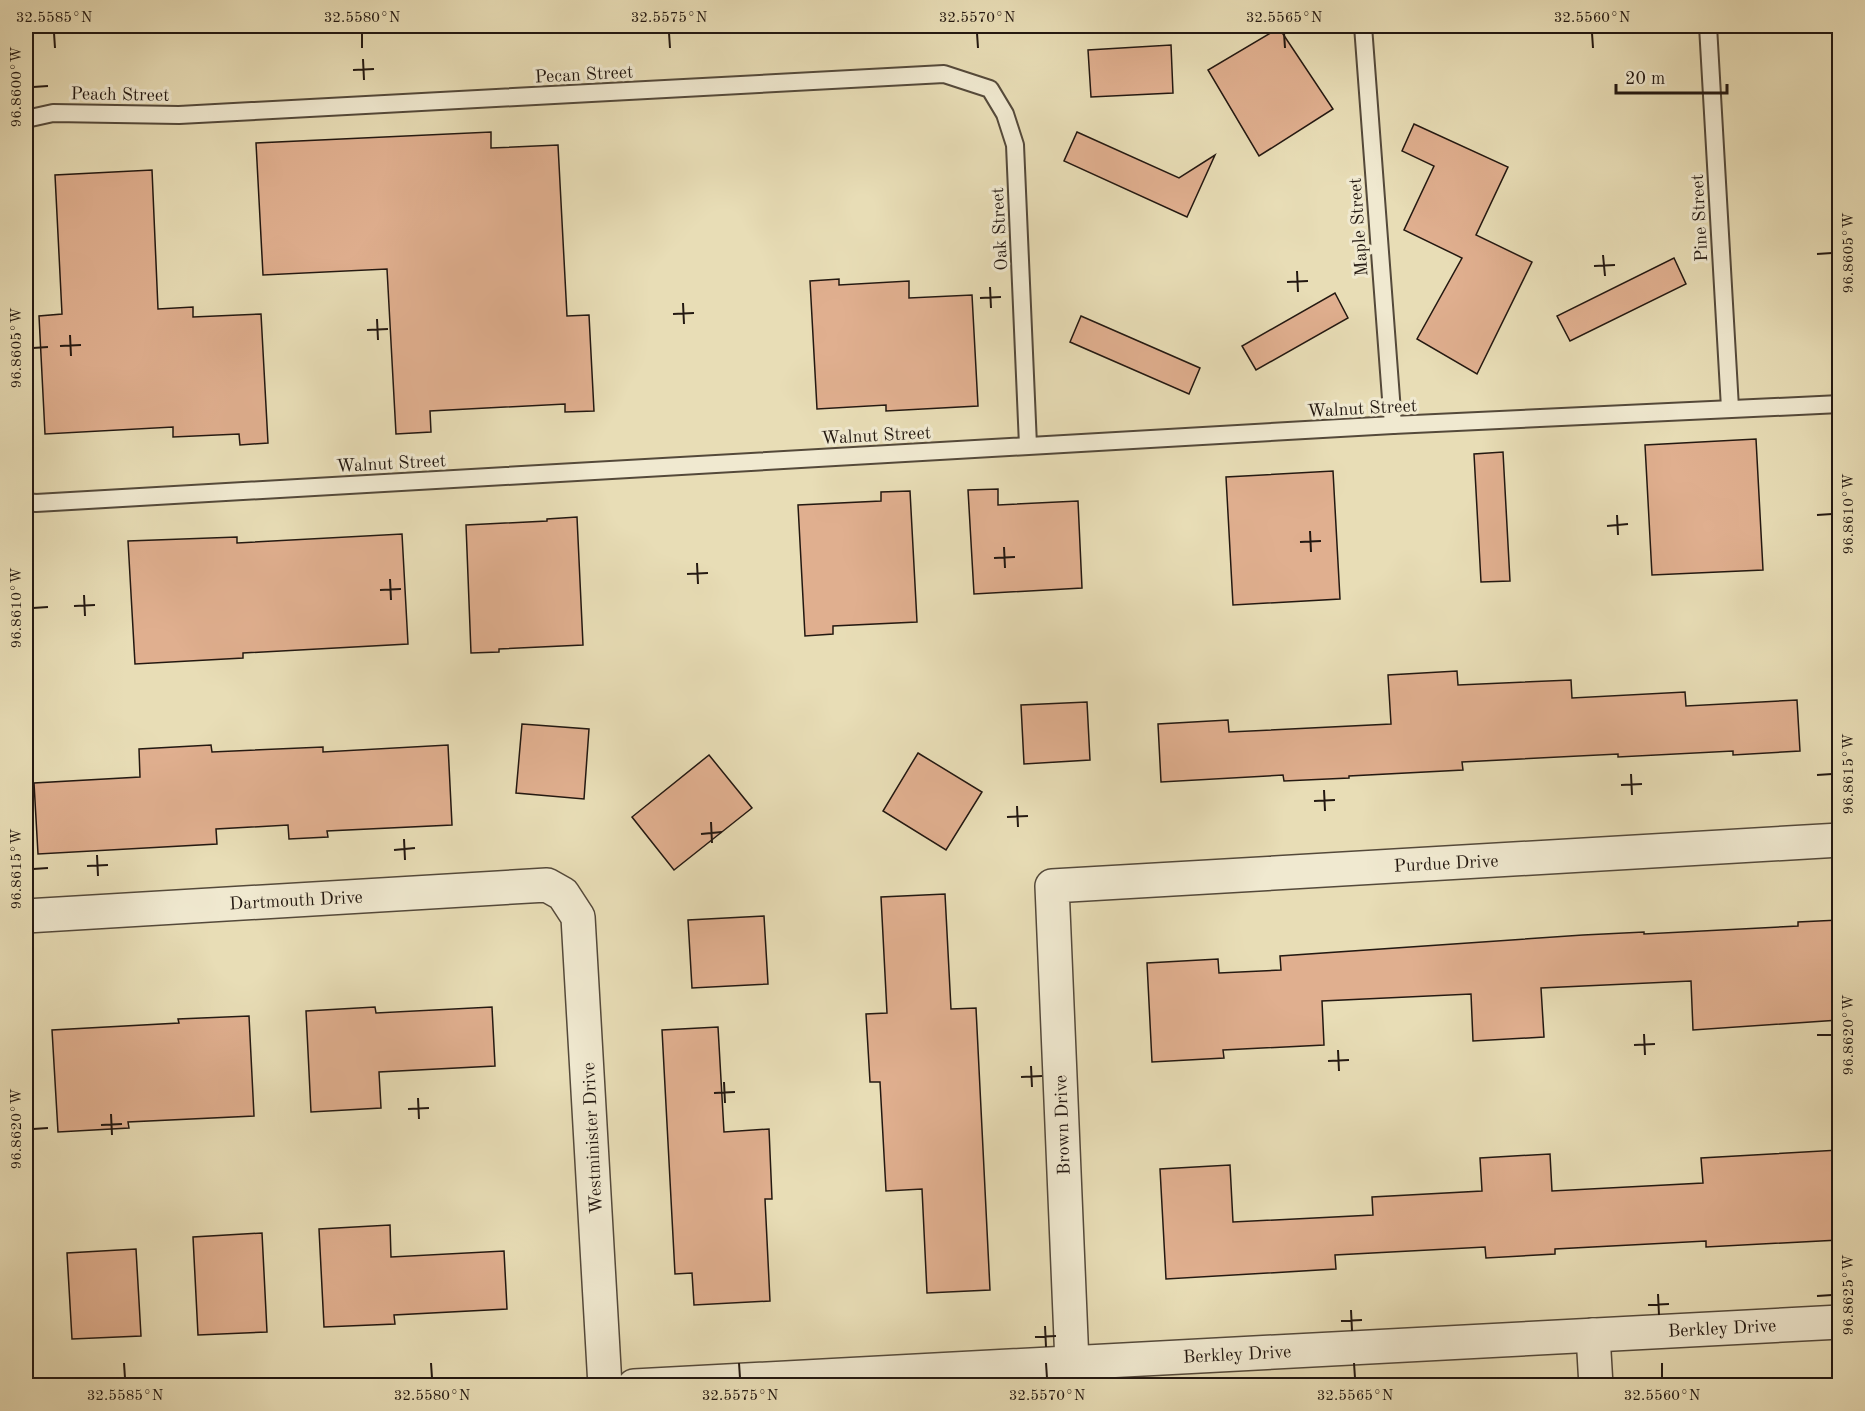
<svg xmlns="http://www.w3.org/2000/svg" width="1865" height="1411" font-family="'Old Standard TT',serif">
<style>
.building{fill:#e0af8f;stroke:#231811;stroke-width:1.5}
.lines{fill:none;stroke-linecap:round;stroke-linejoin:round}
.service-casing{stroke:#54493a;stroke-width:20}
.minor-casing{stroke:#54493a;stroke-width:36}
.service{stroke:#f0e9d0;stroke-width:16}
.minor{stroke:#f0e9d0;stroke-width:33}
.ticks{fill:none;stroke:#231811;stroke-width:2}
.labels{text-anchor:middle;stroke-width:6;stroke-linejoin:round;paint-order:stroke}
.street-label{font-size:18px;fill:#231811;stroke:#f0e9d0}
.neatline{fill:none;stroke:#231811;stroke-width:2}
.ticks-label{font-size:15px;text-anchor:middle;fill:#231811}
</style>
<rect width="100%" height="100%" fill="#e8ddb6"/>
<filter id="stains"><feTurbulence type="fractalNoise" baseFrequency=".00333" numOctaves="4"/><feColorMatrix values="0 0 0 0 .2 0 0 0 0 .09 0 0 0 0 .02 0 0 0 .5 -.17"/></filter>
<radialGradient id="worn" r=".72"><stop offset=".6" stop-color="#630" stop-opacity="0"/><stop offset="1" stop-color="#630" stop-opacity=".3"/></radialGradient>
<g class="building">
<polygon points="1279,28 1333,109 1259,156 1208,70"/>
<polygon points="1171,45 1173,93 1091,97 1088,50"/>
<polygon points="1414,124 1508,167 1476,235 1532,262 1477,374 1417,339 1462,258 1404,230 1434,166 1402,151"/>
<polygon points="491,132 491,148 558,145 567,316 589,315 594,411 565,412 565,404 430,411 431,432 396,434 387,269 263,275 256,143"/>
<polygon points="1077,132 1179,178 1215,155 1187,217 1064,161"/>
<polygon points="152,170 158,309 193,307 193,317 261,314 268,443 240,445 239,434 173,437 173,427 45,434 39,316 62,314 55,175"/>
<polygon points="1674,258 1686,284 1570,341 1557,316"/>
<polygon points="839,279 839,285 909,281 909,298 972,295 978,406 886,411 886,405 817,409 810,281"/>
<polygon points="1335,293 1348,318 1256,370 1242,346"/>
<polygon points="1081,316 1200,368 1189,394 1070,342"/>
<polygon points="1756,439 1763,570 1652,575 1645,445"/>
<polygon points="1503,452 1510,581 1481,582 1474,454"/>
<polygon points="1333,471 1340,599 1233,605 1226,477"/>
<polygon points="998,489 998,505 1078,501 1082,588 974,594 968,490"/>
<polygon points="910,491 917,622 833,626 833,634 805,636 798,505 881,501 881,492"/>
<polygon points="577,517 583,645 499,649 499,652 471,653 466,525 547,521 547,519"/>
<polygon points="402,534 408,644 243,653 243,658 135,664 128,541 237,537 237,543"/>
<polygon points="1457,671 1458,685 1571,680 1572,698 1685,692 1686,706 1797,700 1800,751 1733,755 1733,751 1618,757 1618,754 1462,762 1463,770 1349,776 1349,778 1284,781 1283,775 1161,782 1158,724 1228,720 1229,732 1391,724 1388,675"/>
<polygon points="1087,702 1090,760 1024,764 1021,705"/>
<polygon points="522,724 589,729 584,799 516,793"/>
<polygon points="211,745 212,752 323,747 323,752 448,745 452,825 327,831 328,837 289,839 288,825 216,829 217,844 38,854 34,783 140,777 139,749"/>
<polygon points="918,753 982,792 946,850 883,811"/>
<polygon points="709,755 752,808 674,870 632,817"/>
<polygon points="945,894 951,1009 976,1008 990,1290 927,1293 922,1189 886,1191 880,1082 870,1082 866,1014 887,1013 881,897"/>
<polygon points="764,916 768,984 692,988 688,920"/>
<polygon points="1839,920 1839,1020 1693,1030 1691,981 1541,988 1544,1037 1473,1041 1471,994 1322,1001 1324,1045 1223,1050 1224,1058 1152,1062 1147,963 1218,959 1219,973 1281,970 1280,956 1583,935 1644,932 1644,934 1798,926 1798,922"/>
<polygon points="375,1007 376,1013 492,1007 495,1066 379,1072 381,1108 311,1112 306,1011"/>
<polygon points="249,1016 254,1116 128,1122 129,1128 58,1132 52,1030 179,1023 178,1019"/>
<polygon points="718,1027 724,1132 769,1129 772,1199 765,1199 770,1301 694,1305 692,1273 675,1274 662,1030"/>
<polygon points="1839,1150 1839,1240 1706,1247 1706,1241 1555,1249 1555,1254 1486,1258 1485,1247 1335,1255 1336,1269 1166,1279 1160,1169 1230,1165 1233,1222 1373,1215 1372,1197 1482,1191 1480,1158 1550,1154 1552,1191 1703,1183 1701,1158"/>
<polygon points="390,1225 391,1257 504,1251 507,1309 394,1315 395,1324 324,1327 319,1229"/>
<polygon points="262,1233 267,1332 198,1335 193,1237"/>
<polygon points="136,1249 141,1336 72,1339 67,1253"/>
</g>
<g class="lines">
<g class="service-casing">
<g id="service">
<polyline points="1363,26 1393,425"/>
<polyline points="1708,26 1730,408"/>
<polyline points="26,119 53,113 179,115 944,74 990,89 1005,114 1015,145 1028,445"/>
<polyline points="26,502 36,503 1393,425 1840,404"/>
</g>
</g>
<g class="minor-casing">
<g id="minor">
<polyline points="26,916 547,885 563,894 578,917 605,1386"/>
<polyline points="1593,1335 1596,1386"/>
<polyline points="1072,1363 1052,886 1840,840"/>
<polyline points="634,1386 1840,1322"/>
</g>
</g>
<use href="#service" class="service"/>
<use href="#minor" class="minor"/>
</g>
<path class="ticks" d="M54,33L55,48M362,33V48M669,33L670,48M977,33L978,48M1284,33L1285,48M1592,33L1593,48M363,59L364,80M353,70L374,69M33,87L48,86M1817,254L1832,253M1603,255L1605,276M1594,266L1615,265M1297,271L1298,292M1287,282L1308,281M990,287L991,308M980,298L1001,297M683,303L684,324M673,314L694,313M377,319L378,340M367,330L388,329M70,335L71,356M60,346L81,345M33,348L48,347M1617,515L1618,535M1817,515L1832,514M1607,526L1628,524M1310,531L1311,552M1300,542L1321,541M1004,547L1005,568M994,558L1015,557M697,563L698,584M687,574L708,573M390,579L391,600M380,590L401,589M84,595L85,616M74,606L95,605M33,608L48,607M1631,774L1632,795M1817,775L1832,774M1621,785L1642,784M1324,790L1325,811M1314,801L1335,800M1017,806L1018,827M1007,817L1028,816M711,822L712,843M701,834L722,832M404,839L405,860M394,850L415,848M97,855L98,876M87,866L108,865M33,869L48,868M1644,1034L1645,1055M1817,1035H1832M1634,1045L1655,1044M1338,1050L1339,1071M1328,1061L1349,1060M1031,1066L1032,1087M1021,1077L1042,1076M724,1082L725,1103M714,1093L735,1092M418,1098L419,1119M408,1109L429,1108M111,1114L112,1135M101,1125L122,1124M33,1129L48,1128M1658,1294L1659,1315M1817,1296L1832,1295M1648,1305L1669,1304M1351,1310L1352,1331M1341,1321L1362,1320M1045,1326L1046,1347M1035,1337L1056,1336M124,1363L125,1378M431,1363L432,1378M739,1363L740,1378M1046,1363L1047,1378M1354,1363L1355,1378M1662,1363V1378"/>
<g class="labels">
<g class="street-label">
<text transform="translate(584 74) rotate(-3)" y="6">Pecan Street</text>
<text transform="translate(120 94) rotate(1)" y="6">Peach Street</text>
<text transform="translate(1699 218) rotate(-93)" y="6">Pine Street</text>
<text transform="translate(1358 227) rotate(-94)" y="6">Maple Street</text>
<text transform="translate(999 229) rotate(-93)" y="6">Oak Street</text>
<text transform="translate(1362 408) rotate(-3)" y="6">Walnut Street</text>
<text transform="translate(876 435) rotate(-3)" y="6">Walnut Street</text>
<text transform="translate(391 463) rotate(-3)" y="6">Walnut Street</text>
<text transform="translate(1446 863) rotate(-3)" y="6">Purdue Drive</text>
<text transform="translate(296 900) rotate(-3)" y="6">Dartmouth Drive</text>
<text transform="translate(1062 1125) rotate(-92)" y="6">Brown Drive</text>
<text transform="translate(592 1138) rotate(-93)" y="6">Westminister Drive</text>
<text transform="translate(1722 1328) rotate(-3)" y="6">Berkley Drive</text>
<text transform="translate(1237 1354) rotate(-3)" y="6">Berkley Drive</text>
</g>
</g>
<rect width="1865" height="1411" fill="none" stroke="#e8ddb6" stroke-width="66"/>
<path d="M1616 84v9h111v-9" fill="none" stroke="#231811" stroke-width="3"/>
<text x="1625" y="84" font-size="18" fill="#231811" stroke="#f0e9d0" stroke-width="4.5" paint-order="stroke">20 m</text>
<rect x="33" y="33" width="1799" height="1345" class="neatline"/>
<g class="ticks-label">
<text x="54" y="22">32.5585°N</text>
<text x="362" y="22">32.5580°N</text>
<text x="669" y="22">32.5575°N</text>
<text x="977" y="22">32.5570°N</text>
<text x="1284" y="22">32.5565°N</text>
<text x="1592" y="22">32.5560°N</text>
<text transform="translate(16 87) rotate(-90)" y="5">96.8600°W</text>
<text transform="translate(1848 253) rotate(-90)" y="5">96.8605°W</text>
<text transform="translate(16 348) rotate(-90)" y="5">96.8605°W</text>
<text transform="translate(1848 514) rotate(-90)" y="5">96.8610°W</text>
<text transform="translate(16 608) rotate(-90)" y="5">96.8610°W</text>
<text transform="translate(1848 774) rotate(-90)" y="5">96.8615°W</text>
<text transform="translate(16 869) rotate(-90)" y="5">96.8615°W</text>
<text transform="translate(1848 1035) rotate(-90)" y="5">96.8620°W</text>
<text transform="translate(16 1129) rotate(-90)" y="5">96.8620°W</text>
<text transform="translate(1848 1295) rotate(-90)" y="5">96.8625°W</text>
<text x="125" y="1400">32.5585°N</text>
<text x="432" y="1400">32.5580°N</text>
<text x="740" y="1400">32.5575°N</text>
<text x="1047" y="1400">32.5570°N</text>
<text x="1355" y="1400">32.5565°N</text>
<text x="1662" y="1400">32.5560°N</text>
</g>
<rect width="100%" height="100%" filter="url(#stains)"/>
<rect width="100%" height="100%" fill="url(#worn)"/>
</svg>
